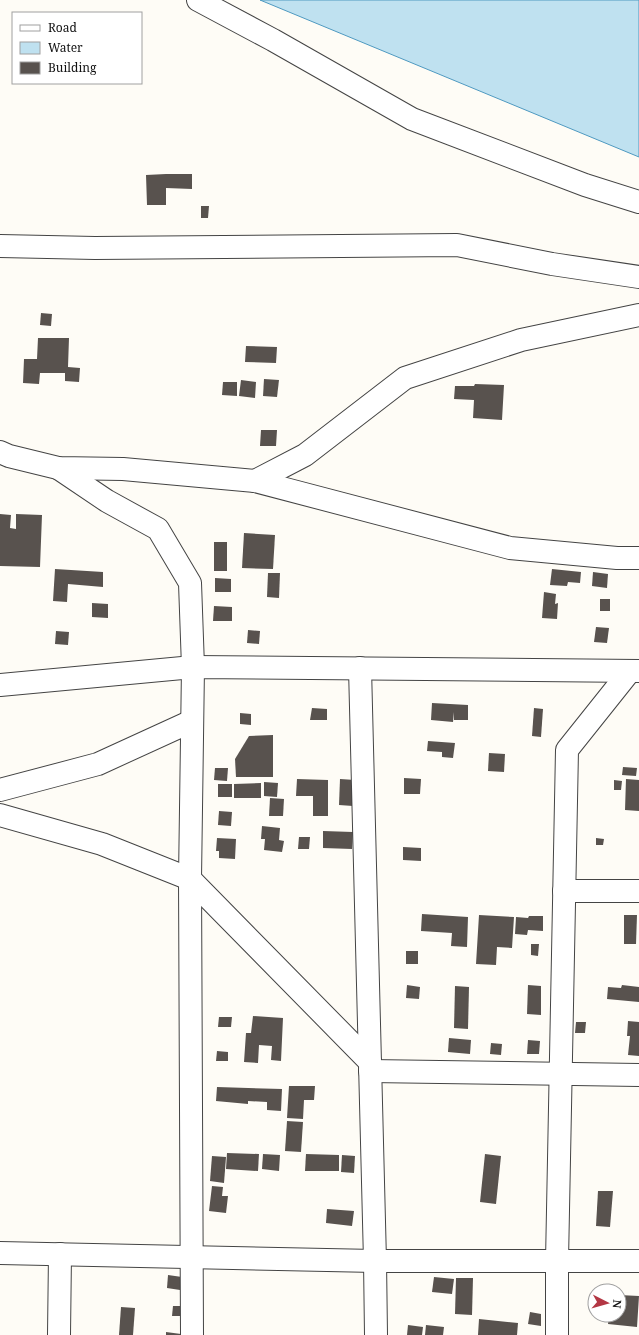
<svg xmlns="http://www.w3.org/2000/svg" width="639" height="1335" font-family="'Noto Serif',serif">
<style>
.water{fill:#bfe1f0;stroke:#4e99c0}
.building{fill:#58524e}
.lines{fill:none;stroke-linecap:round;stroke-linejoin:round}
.minor-casing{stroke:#444;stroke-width:24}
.minor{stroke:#fff;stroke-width:22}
</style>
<rect width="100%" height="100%" fill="#fefcf6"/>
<polygon class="water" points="260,0 639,0 639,157"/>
<g class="building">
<polygon points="166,174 192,174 192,189 166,188 166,205 147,205 146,175"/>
<polygon points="201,206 209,206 208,218 201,218"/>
<polygon points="41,313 52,314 51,326 40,325"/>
<polygon points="38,338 69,338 68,367 80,368 79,382 65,381 65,373 40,373 39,384 23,383 24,359 37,359"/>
<polygon points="246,346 277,347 276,363 245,362"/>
<polygon points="264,379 279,380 277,397 263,396"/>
<polygon points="241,380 256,382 255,398 239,396"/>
<polygon points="223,382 237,382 237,396 222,395"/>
<polygon points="475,384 504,385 502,420 473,418 474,400 454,399 455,386 474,386"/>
<polygon points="261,430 277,430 276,446 260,446"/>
<polygon points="0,514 11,515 10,528 16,529 16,514 42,515 40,567 0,566"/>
<polygon points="244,533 275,535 273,569 242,568"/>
<rect x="214" y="542" width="13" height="29"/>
<polygon points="55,569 103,572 103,587 68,584 67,602 53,601"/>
<polygon points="552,569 581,572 580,583 568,582 567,586 550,585"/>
<polygon points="593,572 608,574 607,588 592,586"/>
<polygon points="268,573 280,573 279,598 267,597"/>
<polygon points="215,578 231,579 231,592 215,592"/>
<polygon points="544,592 556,594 555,604 558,603 557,619 542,618"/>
<rect x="600" y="599" width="10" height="12"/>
<polygon points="92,603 108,604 108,618 92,617"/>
<polygon points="214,606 232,607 232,621 213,621"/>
<polygon points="596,627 609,628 607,643 594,642"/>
<polygon points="248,630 260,631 259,644 247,643"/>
<polygon points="56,631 69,632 68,645 55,644"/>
<polygon points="432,703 468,705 468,720 454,720 454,712 453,722 431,720"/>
<polygon points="312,708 327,709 327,720 310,720"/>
<polygon points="534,708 543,709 541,737 532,736"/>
<polygon points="240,713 251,714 251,725 240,724"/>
<polygon points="273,735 273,777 236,777 235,759 249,736"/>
<polygon points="428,741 455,743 453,758 442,757 442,752 427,751"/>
<polygon points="489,753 505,754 504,772 488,771"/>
<polygon points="623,767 637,768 636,776 622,775"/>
<polygon points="215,768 228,768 227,781 214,780"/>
<polygon points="404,778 421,779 420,794 404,794"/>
<polygon points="297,779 328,780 328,816 313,816 313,796 296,796"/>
<polygon points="340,779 355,780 353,806 339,805"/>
<polygon points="626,779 639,780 639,811 625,810"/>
<polygon points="614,780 622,781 621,790 614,790"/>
<polygon points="264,782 278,783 277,797 264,796"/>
<polygon points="261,783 261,798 234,798 234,784"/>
<rect x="218" y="784" width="14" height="13"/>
<polygon points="270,798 284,799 283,816 269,816"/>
<polygon points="219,811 232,812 231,826 218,825"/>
<polygon points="262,826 280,828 279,840 284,841 282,852 264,850 265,839 261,839"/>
<polygon points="323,831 353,832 352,849 323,848"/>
<polygon points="299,837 310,837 309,849 298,849"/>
<polygon points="217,838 236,839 235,859 219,858 219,851 216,851"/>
<polygon points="596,838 604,839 603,845 596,845"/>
<polygon points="403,847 421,848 421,861 403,860"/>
<polygon points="422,914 468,917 467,947 451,946 452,933 421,931"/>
<polygon points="479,915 514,917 512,948 497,947 496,965 476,964"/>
<polygon points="624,915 637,915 636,944 624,944"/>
<polygon points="529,916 543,916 543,931 528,930 527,935 515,934 516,917 528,918"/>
<polygon points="531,944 539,944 538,956 531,955"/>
<rect x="406" y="951" width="12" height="13"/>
<polygon points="407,985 420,987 419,999 406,998"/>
<polygon points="528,985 541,986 541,1015 527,1014"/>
<polygon points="622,985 639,987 639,1002 607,999 608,987 621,988"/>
<polygon points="455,986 469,987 468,1029 454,1028"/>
<polygon points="253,1016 283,1018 281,1061 271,1060 272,1046 259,1045 258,1063 244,1062 246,1033 251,1033"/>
<polygon points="219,1017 232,1017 231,1027 218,1027"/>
<polygon points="628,1021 639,1022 639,1056 628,1055 630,1036 627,1036"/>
<polygon points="576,1022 586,1022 585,1033 575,1033"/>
<polygon points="449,1038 471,1040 470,1054 448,1052"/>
<polygon points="528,1040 540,1041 539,1054 527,1054"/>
<polygon points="491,1043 502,1044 501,1055 490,1054"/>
<polygon points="217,1051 228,1052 228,1061 216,1061"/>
<polygon points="289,1086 315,1086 314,1100 304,1100 303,1119 287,1118"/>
<polygon points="217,1087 282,1089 281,1111 267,1110 267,1102 248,1101 248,1104 216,1101"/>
<polygon points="287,1121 303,1122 301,1152 285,1151"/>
<polygon points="227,1153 259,1154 258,1171 226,1169"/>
<polygon points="263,1154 280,1155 279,1171 262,1169"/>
<polygon points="306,1154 339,1155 339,1171 305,1171"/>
<polygon points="485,1154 501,1156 496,1204 480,1202"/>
<polygon points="342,1155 355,1156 354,1173 341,1172"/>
<polygon points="212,1156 226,1157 224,1183 210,1181"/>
<polygon points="212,1186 223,1187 222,1196 228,1196 226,1213 209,1211"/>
<polygon points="598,1191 613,1191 610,1227 596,1226"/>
<polygon points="327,1209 354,1211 352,1226 326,1223"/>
<polygon points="168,1275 182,1277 180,1290 167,1288"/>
<polygon points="434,1277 454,1279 452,1294 432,1292"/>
<polygon points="456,1278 473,1278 472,1315 455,1314"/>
<polygon points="619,1295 639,1296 637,1327 608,1324 609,1315 619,1315"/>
<polygon points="173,1306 181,1306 180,1316 172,1316"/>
<polygon points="121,1307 135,1308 133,1335 119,1335"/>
<polygon points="530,1312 541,1314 541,1326 528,1324"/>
<polygon points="479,1319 518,1323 517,1335 478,1335"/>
<polygon points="408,1325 423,1327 422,1335 407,1335"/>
<polygon points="426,1325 444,1327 443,1335 425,1335"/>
<polygon points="166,1332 181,1334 181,1335 166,1335"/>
</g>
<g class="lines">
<g class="minor-casing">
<g id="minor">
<polyline points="198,0 273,40 412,119 585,185 639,202"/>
<polyline points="0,246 95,248 457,245 552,264 639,277"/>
<polyline points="0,452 9,456 58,468 123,469 255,481 510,548 617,558 639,558"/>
<polyline points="58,468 107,501 158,529 190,583 193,667 190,879 192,1335"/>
<polyline points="255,481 305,455 405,378 521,340 639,315"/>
<polyline points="360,668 375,1261 376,1335"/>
<polyline points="0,685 193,667 639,671"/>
<polyline points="0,790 98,764 192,721"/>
<polyline points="0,815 102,844 190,879 370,1062"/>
<polyline points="564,891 639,891"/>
<polyline points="370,1071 639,1075"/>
<polyline points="0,1253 375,1261 639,1261"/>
<polyline points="59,1335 60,1254"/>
<polyline points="557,1335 557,1261 567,750 630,671"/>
</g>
</g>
<use href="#minor" class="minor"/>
</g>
<rect x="12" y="12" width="130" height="72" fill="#ffffff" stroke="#a0a0a0"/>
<rect x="20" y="25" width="20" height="6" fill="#ffffff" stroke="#a0a0a0"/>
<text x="48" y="32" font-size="12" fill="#111111">Road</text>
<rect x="20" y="42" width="20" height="12" fill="#bfe1f0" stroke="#a0a0a0"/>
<text x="48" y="52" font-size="12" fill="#111111">Water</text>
<rect x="20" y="62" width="20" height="12" fill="#58524e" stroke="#a0a0a0"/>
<text x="48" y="72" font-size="12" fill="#111111">Building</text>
<g transform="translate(607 1303) rotate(96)"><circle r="19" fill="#ffffff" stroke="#a0a0a0"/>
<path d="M0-3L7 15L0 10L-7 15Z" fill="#b33744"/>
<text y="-6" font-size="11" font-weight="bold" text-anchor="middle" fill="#111111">N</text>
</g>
</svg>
